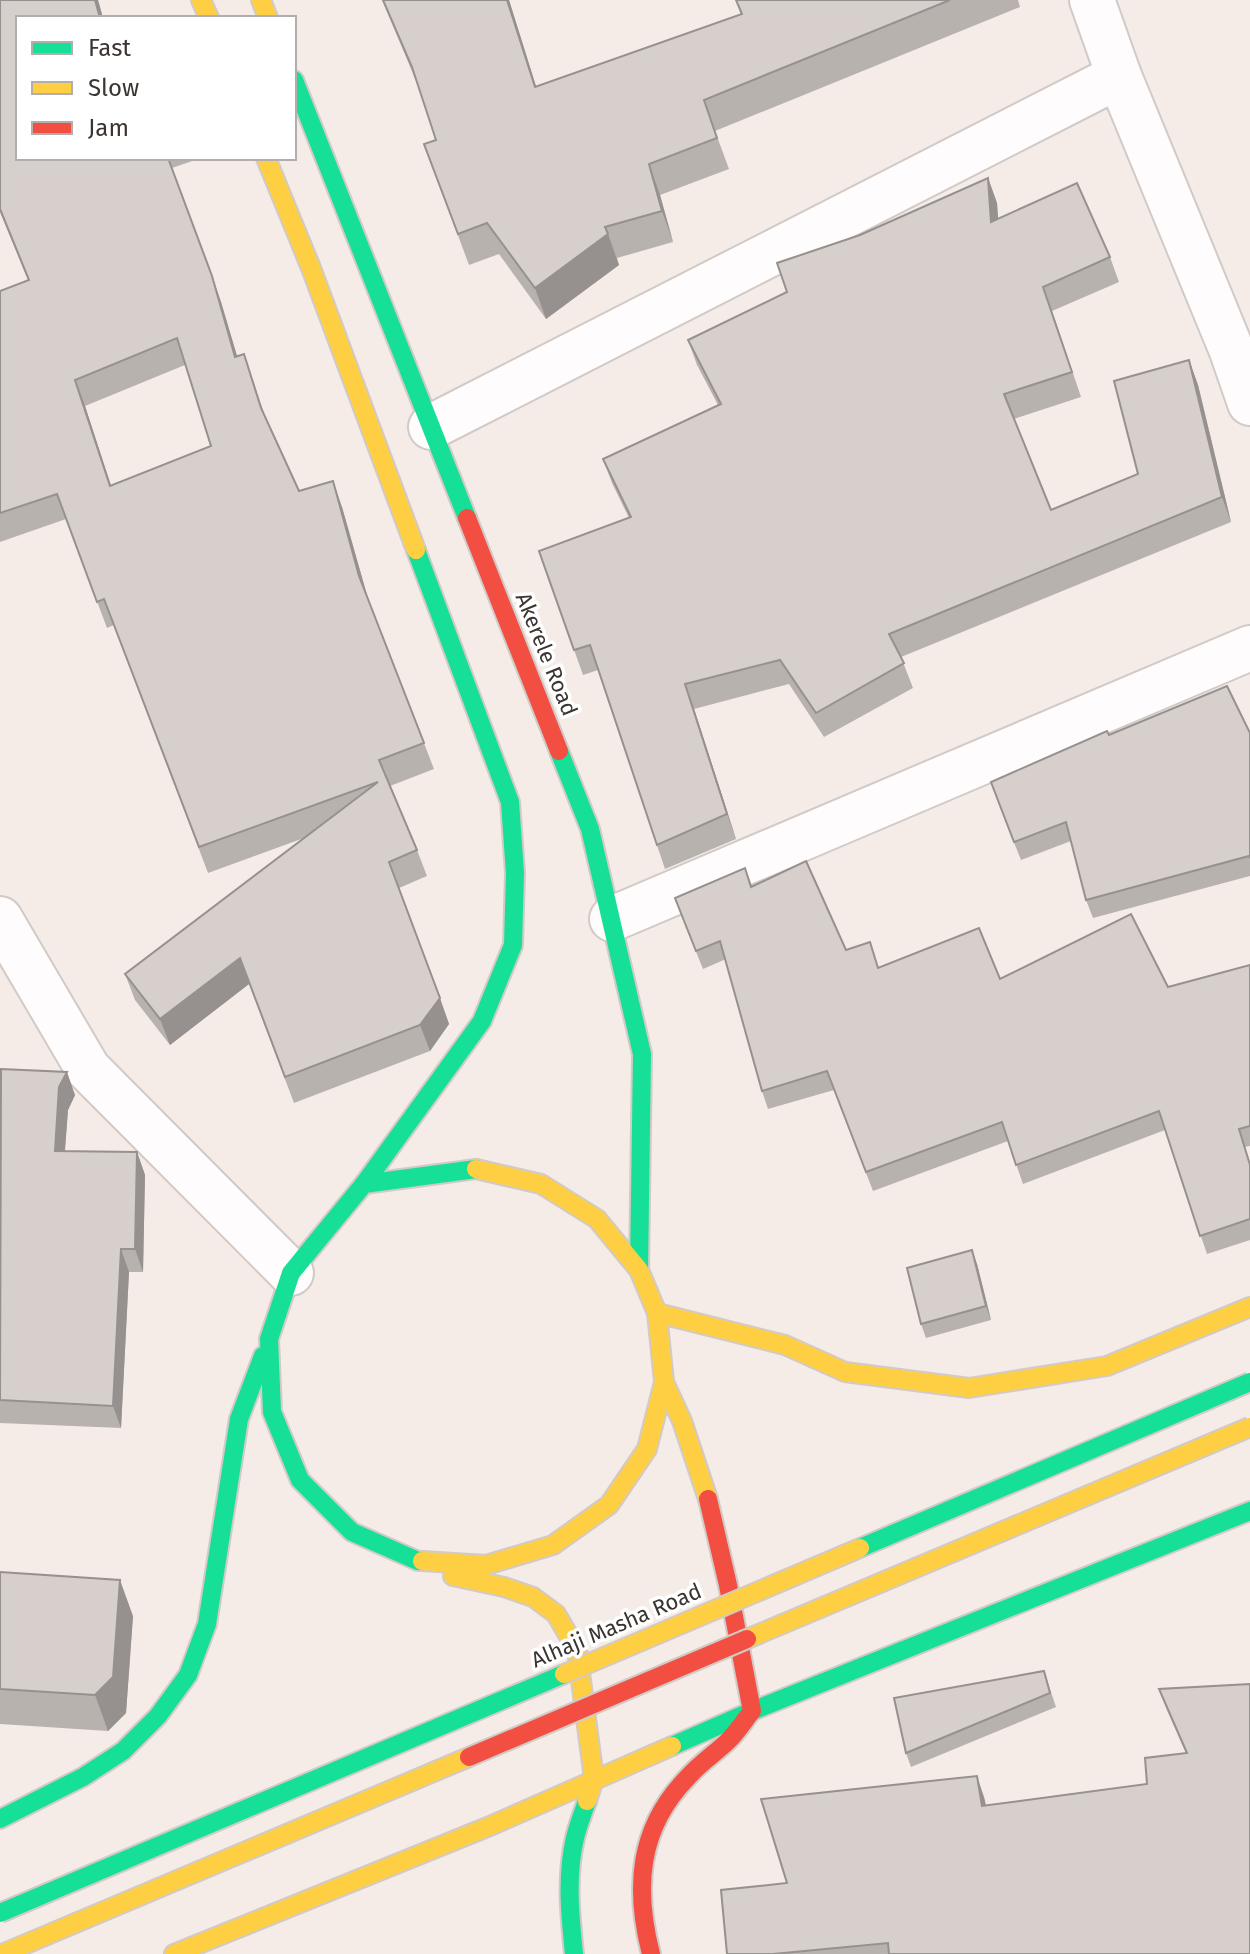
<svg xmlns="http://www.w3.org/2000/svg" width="1250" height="1954" font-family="'Fira Sans',sans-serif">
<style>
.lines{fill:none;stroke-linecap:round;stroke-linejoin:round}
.street-casing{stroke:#d1cac6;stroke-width:48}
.fast-casing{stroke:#d1cac6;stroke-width:22}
.slow-casing{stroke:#d1cac6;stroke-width:22}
.jam-casing{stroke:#d1cac6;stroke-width:22}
.street{stroke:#fefcfc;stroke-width:44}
.fast{stroke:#16e098;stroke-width:18}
.slow{stroke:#ffcf43;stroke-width:18}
.jam{stroke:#f24e42;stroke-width:18}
.fast-bridge-casing{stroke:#d1cac6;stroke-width:22;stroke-linecap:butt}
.slow-bridge-casing{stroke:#d1cac6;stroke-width:22;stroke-linecap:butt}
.jam-bridge-casing{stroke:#d1cac6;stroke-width:22;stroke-linecap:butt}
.fast-bridge{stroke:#16e098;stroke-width:18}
.slow-bridge{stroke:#ffcf43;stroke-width:18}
.jam-bridge{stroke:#f24e42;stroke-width:18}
.wall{fill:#b8b2af;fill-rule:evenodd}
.shaded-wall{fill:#96918e}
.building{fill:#d6cfcb;stroke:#96918e;stroke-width:2;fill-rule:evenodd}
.labels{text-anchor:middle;stroke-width:7;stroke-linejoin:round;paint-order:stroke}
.street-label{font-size:22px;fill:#3b3532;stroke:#fff}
</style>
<rect width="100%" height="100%" fill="#f5ece8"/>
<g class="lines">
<g class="street-casing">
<g id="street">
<polyline points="1092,0 1119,76 1232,351 1250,403"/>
<polyline points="431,427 1119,76"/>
<polyline points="0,919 88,1069 291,1273"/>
<polyline points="612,919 1250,648"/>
</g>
</g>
<g class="fast-casing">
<g id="fast">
<polyline points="294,80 467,518"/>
<polyline points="559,751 590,829 642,1054 639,1270"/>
<polyline points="364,1184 482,1021 513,945 515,873 510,802 416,550"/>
<polyline points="422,1561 418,1561 352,1532 300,1480 272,1412 269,1339 291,1273 364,1184 476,1169"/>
<polyline points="672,1746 752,1711 1250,1511"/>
<polyline points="0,1819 83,1777 123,1751 158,1716 188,1675 207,1624 239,1419 263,1356"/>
<path d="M574,1954C570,1915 566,1876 575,1838C578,1825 583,1813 587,1801"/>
</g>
</g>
<g class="slow-casing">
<g id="slow">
<polyline points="201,0 209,18"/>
<polyline points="261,0 268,18"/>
<polyline points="266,158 311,268 416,550"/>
<polyline points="657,1313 785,1345 845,1372 969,1388 1107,1366 1250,1307"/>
<polyline points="664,1382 682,1421 708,1499"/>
<polyline points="422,1561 486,1565 553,1545 609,1505 647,1449 664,1382 657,1313 639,1270 597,1219 541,1184 476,1169"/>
<polyline points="453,1576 504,1587 533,1597 556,1614 577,1650 594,1779 587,1801"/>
<polyline points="174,1954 490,1826 672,1746"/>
</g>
</g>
<g class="jam-casing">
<g id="jam">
<polyline points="467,518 559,751"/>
<path d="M651,1954C634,1888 638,1828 688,1777C700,1763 716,1753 729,1740C738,1731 744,1721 752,1711L728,1585L708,1499"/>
</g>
</g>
<use href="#street" class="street"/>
<use href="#fast" class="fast"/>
<use href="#slow" class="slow"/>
<use href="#jam" class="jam"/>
<g class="fast-bridge-casing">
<g id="fast-bridge">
<polyline points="860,1548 1250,1382"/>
<polyline points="0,1913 564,1674"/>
</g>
</g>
<g class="slow-bridge-casing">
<g id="slow-bridge">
<polyline points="747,1639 1250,1427"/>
<polyline points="564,1674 860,1548"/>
<polyline points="2,1954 469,1757"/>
</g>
</g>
<g class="jam-bridge-casing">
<polyline id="jam-bridge" points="469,1757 747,1639"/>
</g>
<use href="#fast-bridge" class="fast-bridge"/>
<use href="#slow-bridge" class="slow-bridge"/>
<use href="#jam-bridge" class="jam-bridge"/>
</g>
<g class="wall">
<path d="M0,0H98L103,18L18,158H201L172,168L221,302L237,356L253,380L265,416L299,491L342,507L367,596L434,769L390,786L417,850L427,876L399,888L449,1024L430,1051L294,1103L249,984L170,1045L135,1000L125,974L304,838L208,873L114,625L107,628L66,519L0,542V291L28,280L0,212ZM185,365L211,446L111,485L85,406Z"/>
<polygon points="382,0 509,0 536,87 741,15 736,0 1018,0 1020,7 715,131 729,169 660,195 673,242 617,258 619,265 546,319 499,254 469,265 424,144 436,140 419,88"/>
<polygon points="988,178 997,203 998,219 1110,257 1119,282 1052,311 1081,397 1014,419 1051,510 1138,474 1189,360 1198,385 1231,522 901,657 913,688 824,737 789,684 694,709 736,839 665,869 598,670 583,675 539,551 629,518 612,483 603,459 718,405 697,365 688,340 787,292 860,235"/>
<polygon points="1250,733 1250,876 1093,918 1086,900 1071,841 1021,860 997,800 1109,735"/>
<polygon points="745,868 752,886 846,950 879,967 1000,979 1168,987 1250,965 1250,1146 1245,1147 1250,1162 1250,1240 1207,1254 1165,1130 1023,1184 1008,1141 873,1191 834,1090 768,1109 762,1091 726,959 703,969 682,917 675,898"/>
<polygon points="0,1086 75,1095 68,1110 65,1151 137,1152 145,1175 143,1272 129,1272 121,1428 0,1423"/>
<polygon points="977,1264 991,1320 926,1338 921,1324"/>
<polygon points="0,1572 133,1616 126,1713 108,1731 0,1724"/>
<polygon points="1044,1671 1056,1707 911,1767 906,1753"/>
<polygon points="1250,1684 1250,1954 727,1954 787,1883 984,1797 986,1805 1147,1784 1186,1753 1167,1710 1159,1689"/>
</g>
<g class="shaded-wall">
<polygon points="95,0 98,0 103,18 100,18"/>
<polygon points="507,0 509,0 546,118 535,87"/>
<polygon points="649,164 660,195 673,242 662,211"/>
<polygon points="988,178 997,203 1000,246 991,222"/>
<polygon points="608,234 619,265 546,319 535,288"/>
<polygon points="212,276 221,302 245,383 235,357"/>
<polygon points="1189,360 1198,385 1231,522 1222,497"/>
<polygon points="75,380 85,406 119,512 110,486"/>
<polygon points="333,481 342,507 369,602 359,576"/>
<polygon points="685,684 694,709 736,839 727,814"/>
<polygon points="240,958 249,984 170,1045 160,1019"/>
<polygon points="440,998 449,1024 430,1051 420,1025"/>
<polygon points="67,1072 75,1095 68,1110 63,1174 55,1151 59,1087"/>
<polygon points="137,1152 145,1175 143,1272 135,1249"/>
<polygon points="121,1249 129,1272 121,1428 113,1406"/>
<polygon points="972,1250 977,1264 991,1320 986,1306"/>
<polygon points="120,1580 133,1616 126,1713 108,1731 95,1695"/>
<polygon points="977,1776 984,1797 990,1827 982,1806"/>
</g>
<g class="building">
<path d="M0,0H95L100,18H18V158H168L212,276L235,357L244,354L261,408L299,491L333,481L359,576L424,743L379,760L417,850L389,862L440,998L420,1025L285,1077L240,958L160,1019L125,974L378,782L199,847L104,599L97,602L57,494L0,513V291L29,280L0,209ZM177,338L211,446L110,486L75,380Z"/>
<polygon points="383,0 507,0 535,87 742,14 736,0 950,0 704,100 717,138 649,164 662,211 605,227 608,234 535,288 487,223 458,234 424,144 436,140 412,67"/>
<polygon points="988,178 991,222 1077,183 1110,257 1043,287 1072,372 1004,394 1051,510 1138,474 1114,381 1189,360 1222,497 889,634 904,663 816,713 780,660 685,684 727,814 657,845 590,645 574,650 539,551 631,517 603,459 721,404 688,340 787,292 777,263 860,235"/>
<polygon points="1227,686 1250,733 1250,858 1249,856 1086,900 1066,822 1014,842 991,782 1107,731 1109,735"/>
<polygon points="806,861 846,950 870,942 878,968 979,928 1000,979 1131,914 1168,987 1250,965 1250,1126 1239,1129 1250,1165 1250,1219 1200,1236 1159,1111 1016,1165 1002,1122 866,1172 827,1071 762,1091 720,941 696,951 675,898 745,868 751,887"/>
<polygon points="1,1069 67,1072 59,1087 55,1151 137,1152 135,1249 121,1249 113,1406 0,1400"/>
<polygon points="972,1250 986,1306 921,1324 907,1268"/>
<polygon points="0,1572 120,1580 113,1677 95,1695 0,1689"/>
<polygon points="1044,1671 1050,1693 906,1753 894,1698"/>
<polygon points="1250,1684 1250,1954 889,1954 888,1943 773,1954 727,1954 721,1890 787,1883 761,1799 977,1776 982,1806 1147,1784 1145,1758 1187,1753 1159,1689"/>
</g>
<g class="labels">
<g class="street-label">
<text transform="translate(547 654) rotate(68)" y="8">Akerele Road</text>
<text transform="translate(616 1625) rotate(-23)" y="8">Alhaji Masha Road</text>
</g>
</g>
<rect x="16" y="16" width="280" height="144" fill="#ffffff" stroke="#b1aead" stroke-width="2"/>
<rect x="32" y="42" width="40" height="12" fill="#16e098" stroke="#b1aead" stroke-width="2"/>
<text x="88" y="56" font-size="24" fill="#3b3532">Fast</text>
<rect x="32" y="82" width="40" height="12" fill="#ffcf43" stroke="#b1aead" stroke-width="2"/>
<text x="88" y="96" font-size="24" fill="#3b3532">Slow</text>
<rect x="32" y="122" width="40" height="12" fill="#f24e42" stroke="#b1aead" stroke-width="2"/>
<text x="88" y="136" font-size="24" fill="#3b3532">Jam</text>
</svg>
